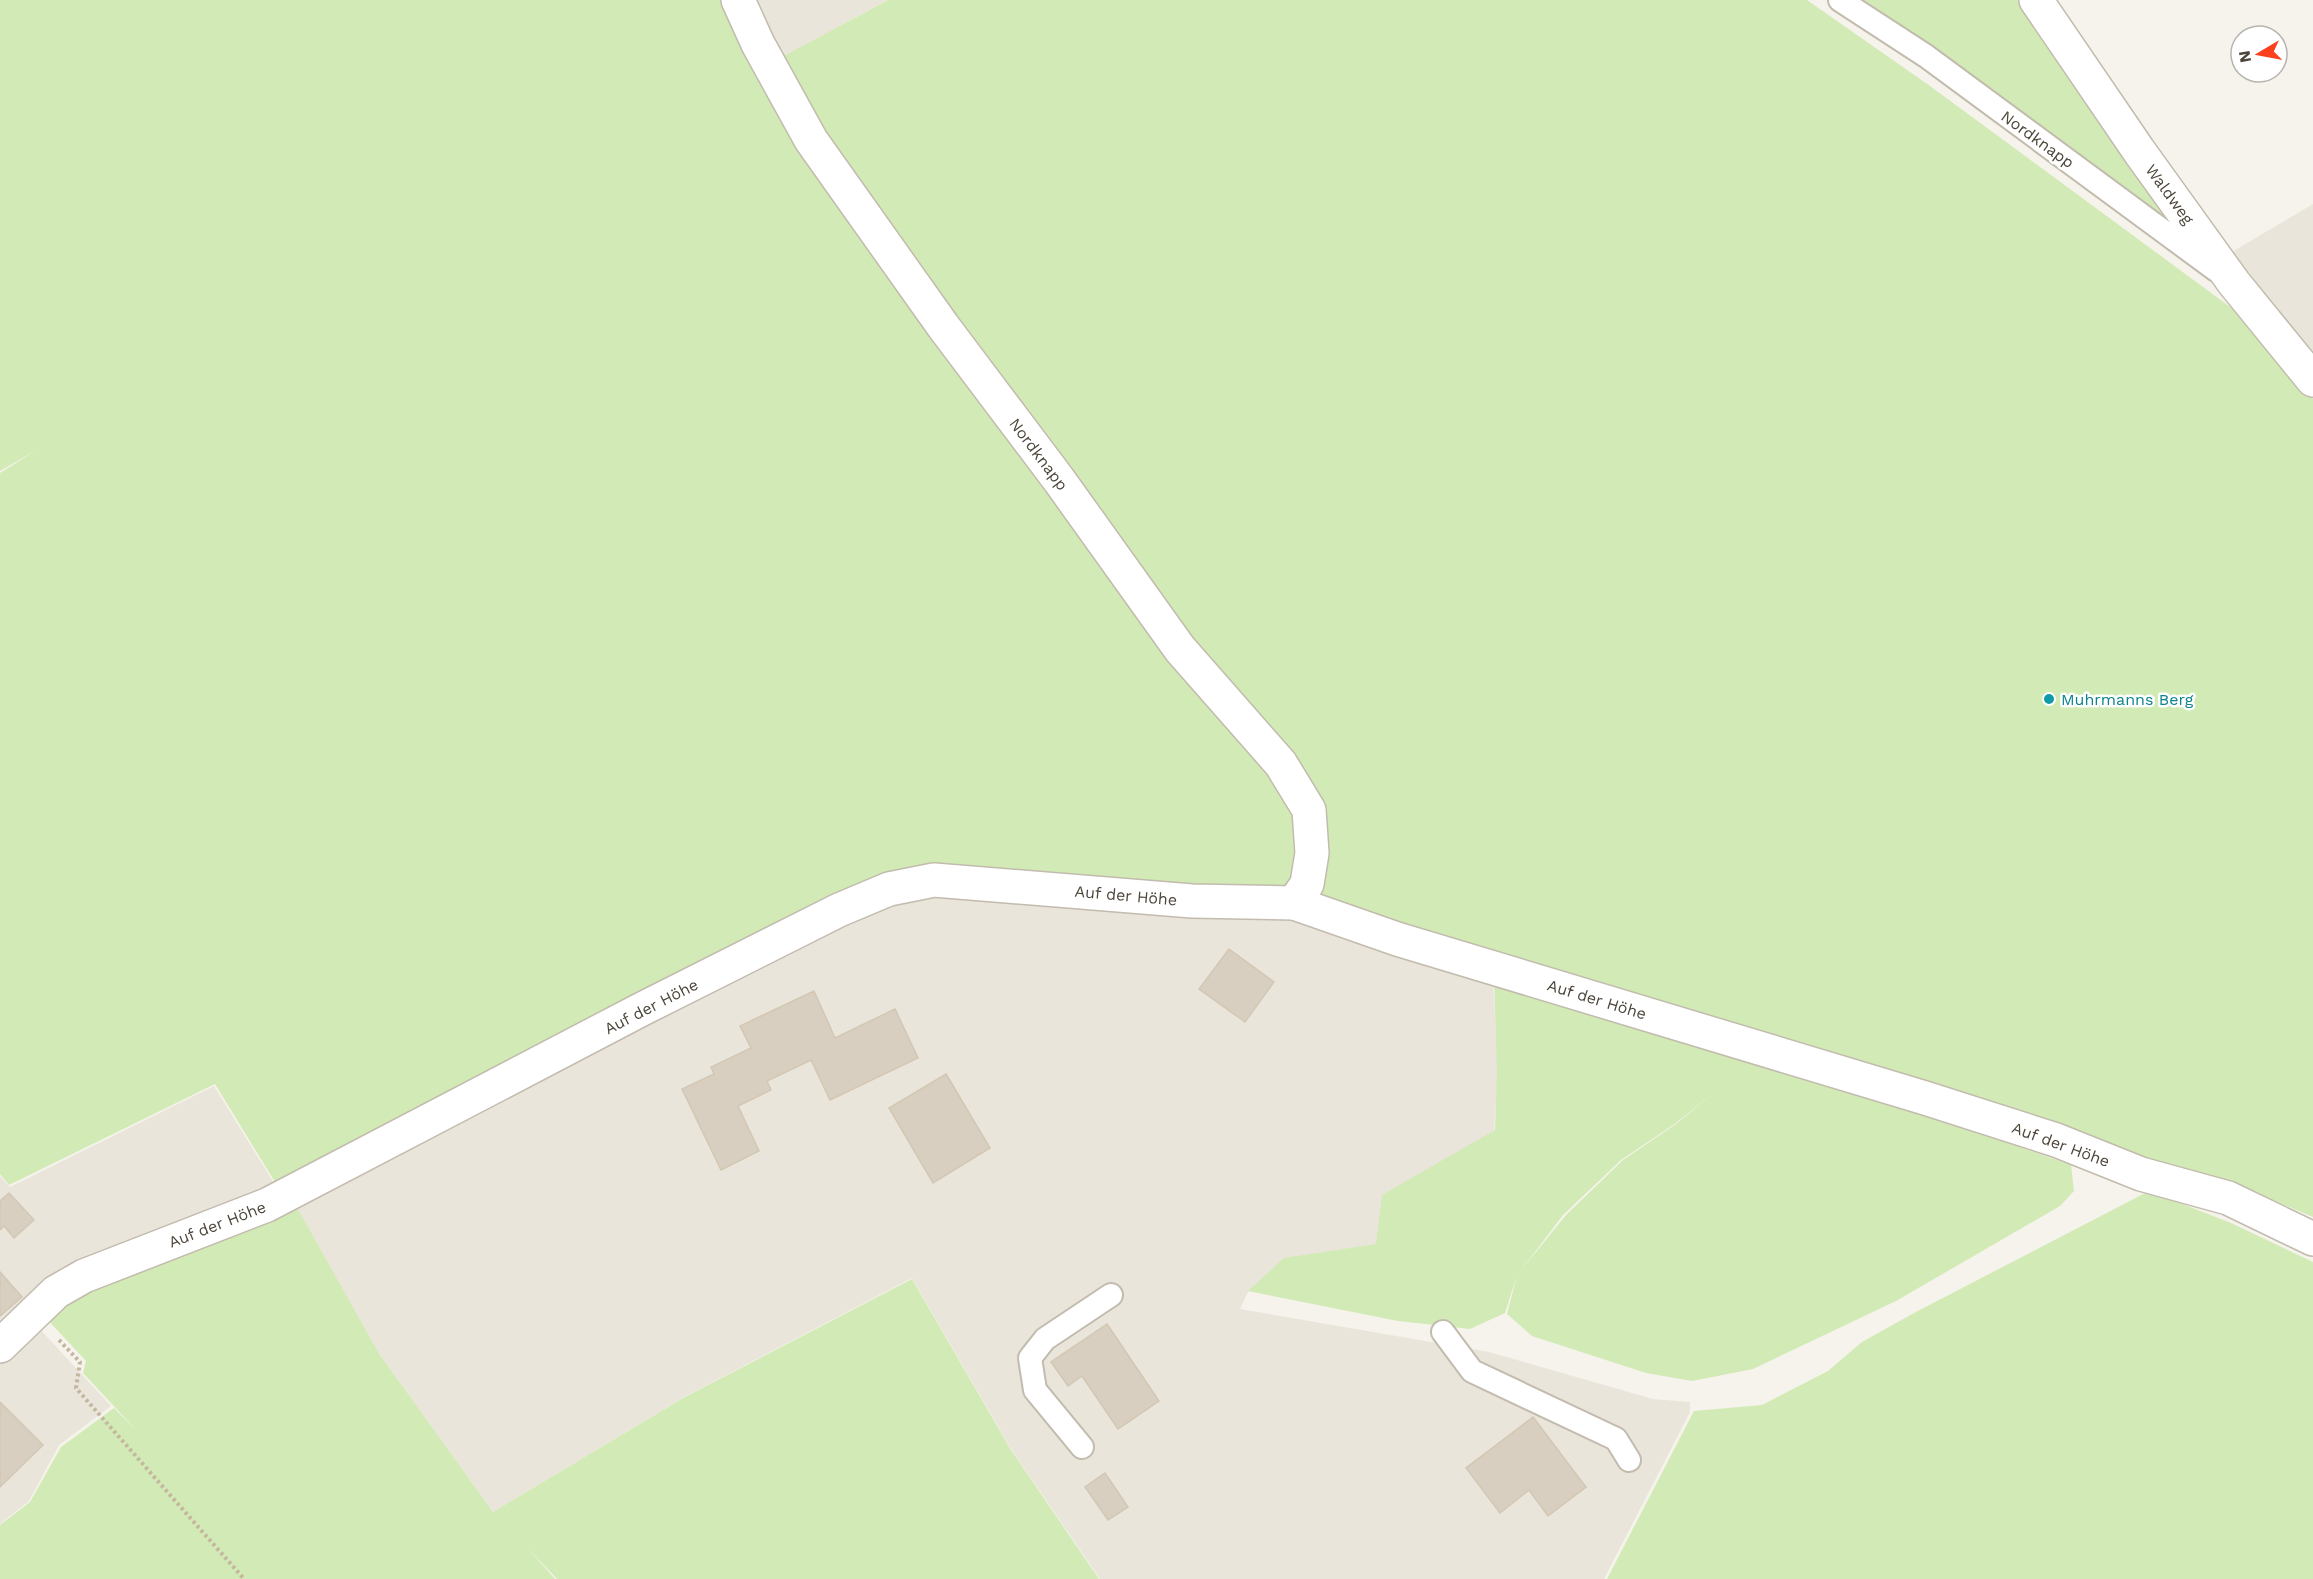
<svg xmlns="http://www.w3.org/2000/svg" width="2313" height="1579" font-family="'Work Sans',sans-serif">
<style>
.residential{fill:#eae5da}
.green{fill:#d2eab5;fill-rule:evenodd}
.building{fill:#d8cfc1;stroke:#d3c7b4;stroke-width:1.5}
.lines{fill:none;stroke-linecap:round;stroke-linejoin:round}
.service-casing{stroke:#c2bbae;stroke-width:26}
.minor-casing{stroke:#c2bbae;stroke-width:36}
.path{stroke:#c4b79f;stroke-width:4;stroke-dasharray:3 3;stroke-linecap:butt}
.service{stroke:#fff;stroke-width:22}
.minor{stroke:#fff;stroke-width:33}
.culture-dot{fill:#0f9aa8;stroke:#fff;stroke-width:2}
.labels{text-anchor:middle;stroke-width:5;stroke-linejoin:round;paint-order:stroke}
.street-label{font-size:16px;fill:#4b4439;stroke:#fff}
.culture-label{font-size:16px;fill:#0d838f;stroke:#fff;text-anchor:start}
</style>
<rect width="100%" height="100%" fill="#f6f3ec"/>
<g class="residential">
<polygon points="748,0 887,0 779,59"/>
<polygon points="2313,204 2313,371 2227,255"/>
<polygon points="931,889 1283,913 1493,980 1498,1070 1494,1132 1377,1244 1285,1259 1248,1292 1240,1309 1489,1352 1653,1399 1690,1402 1690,1412 1604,1579 1100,1579 1011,1449 912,1278 684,1397 493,1512 380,1355 295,1205 886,898"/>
<polygon points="214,1086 277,1188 0,1335 0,1176 10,1187"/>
<polygon points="36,1325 111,1406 59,1445 29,1501 0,1524 0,1357"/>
</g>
<g class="green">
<polygon points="0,0 731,0 1304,811 1307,847 1287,893 934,871 278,1187 215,1084 9,1185 0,1174 0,473 38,449 0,471"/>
<polygon points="888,0 1807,0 1930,86 2252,323 2313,399 2313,1217 2230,1182 2133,1160 1315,907 1321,847 1211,675 823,139 778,59"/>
<polygon points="1863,0 2022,0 2180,235 2028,124 1932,46"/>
<path d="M1494,980L1920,1112L2071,1165L2074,1191L2060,1206L1896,1301L1753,1369L1692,1381L1646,1373L1532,1336L1507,1314L1517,1275L1505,1313L1470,1329L1398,1321L1248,1291L1284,1258L1376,1244L1382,1195L1495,1130L1497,1071ZM1718,1089L1676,1124L1623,1160L1566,1215L1519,1273L1563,1215L1621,1160L1676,1123Z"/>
<polygon points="2149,1191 2231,1223 2313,1262 2313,1579 1607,1579 1694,1411 1762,1405 1828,1371 1862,1342 1914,1313"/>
<polygon points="295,1204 380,1355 493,1512 683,1398 912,1279 1011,1450 1099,1579 557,1579 526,1546 555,1579 0,1579 0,1525 30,1502 61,1447 114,1408 138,1432 83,1373 86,1361 44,1316 87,1287"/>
</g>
<g class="building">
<polygon points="1229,949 1274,982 1245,1022 1199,989"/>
<polygon points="814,991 835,1038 895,1009 918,1058 830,1100 811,1060 767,1081 771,1090 738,1106 759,1151 721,1170 682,1089 714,1074 711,1067 751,1048 740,1026"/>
<polygon points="946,1074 990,1148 933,1183 889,1108"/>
<polygon points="9,1193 34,1220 14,1238 4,1226 0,1230 0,1201"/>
<polygon points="0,1272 22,1297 0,1316"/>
<polygon points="1107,1324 1159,1401 1118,1429 1082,1376 1068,1386 1051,1362"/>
<polygon points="0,1402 43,1445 0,1487"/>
<polygon points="1533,1417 1586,1487 1548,1516 1529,1490 1500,1513 1466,1468"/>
<polygon points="1105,1473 1128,1507 1108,1520 1085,1487"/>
</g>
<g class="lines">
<g class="service-casing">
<g id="service">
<polyline points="1840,0 1926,56 2216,270"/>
<polyline points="1443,1332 1472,1371 1616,1439 1629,1460"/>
<polyline points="1082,1447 1035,1390 1030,1358 1045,1339 1111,1295"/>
</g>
</g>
<g class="minor-casing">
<g id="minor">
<polyline points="738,0 758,44 811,140 943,326 1059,480 1180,649 1281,764 1309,810 1312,853 1307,884 1294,903"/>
<polyline points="2036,0 2139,151 2234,283 2313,380"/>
<polyline points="0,1346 56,1292 84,1276 267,1205 644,1008 839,910 889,889 934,880 1192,901 1294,903 1397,939 1925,1098 2056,1140 2141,1174 2228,1198 2313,1239"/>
</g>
</g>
<polyline class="path" points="59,1340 80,1362 76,1388 244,1579"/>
<use href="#service" class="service"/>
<use href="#minor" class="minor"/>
</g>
<circle class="culture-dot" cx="2049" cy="699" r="6"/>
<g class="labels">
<g class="street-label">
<text transform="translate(2038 139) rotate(36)" y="6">Nordknapp</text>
<text transform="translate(2170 194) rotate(54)" y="6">Waldweg</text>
<text transform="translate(1039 454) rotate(53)" y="6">Nordknapp</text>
<text transform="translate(1126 895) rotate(5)" y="6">Auf der Höhe</text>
<text transform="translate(1597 999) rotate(17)" y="6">Auf der Höhe</text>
<text transform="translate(651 1006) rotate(-27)" y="6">Auf der Höhe</text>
<text transform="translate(2061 1144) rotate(20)" y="6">Auf der Höhe</text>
<text transform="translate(217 1224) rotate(-21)" y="6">Auf der Höhe</text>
</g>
<g class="culture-label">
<text x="2061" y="705">Muhrmanns Berg</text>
</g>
</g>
<g transform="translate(2259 54) rotate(260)"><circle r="28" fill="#ffffff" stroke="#b7b4b0" stroke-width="1.5"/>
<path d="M0-4.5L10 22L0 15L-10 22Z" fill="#fc3f1d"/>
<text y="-9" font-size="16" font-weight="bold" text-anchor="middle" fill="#4b4439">N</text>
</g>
</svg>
